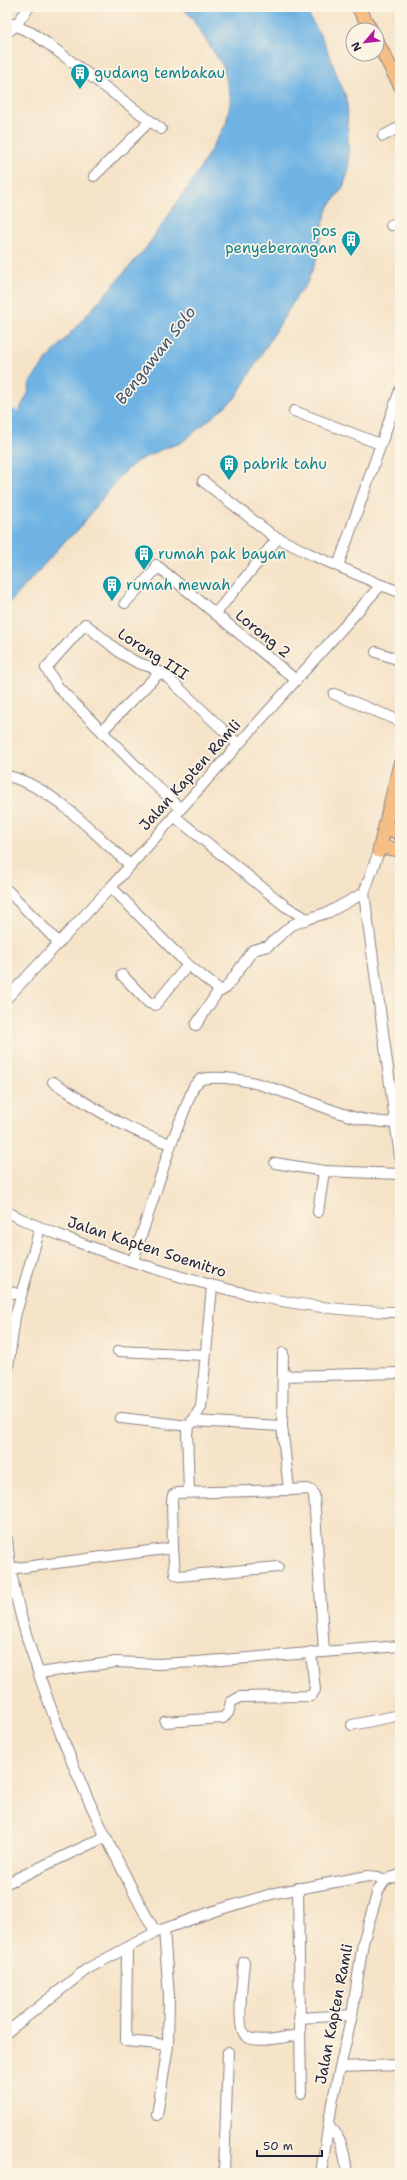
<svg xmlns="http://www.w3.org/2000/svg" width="407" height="2180" font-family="'Shantell Sans',sans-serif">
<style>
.water{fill:#6eb3e4;stroke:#486a90}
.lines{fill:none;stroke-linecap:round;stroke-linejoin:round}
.river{stroke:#6eb3e4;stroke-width:16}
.minor-casing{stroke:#8c8282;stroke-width:12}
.major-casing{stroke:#8c8282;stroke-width:15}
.minor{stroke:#fff;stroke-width:10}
.major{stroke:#f6be87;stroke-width:13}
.labels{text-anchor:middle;stroke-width:3.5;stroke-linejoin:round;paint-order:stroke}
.culture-label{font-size:15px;fill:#0d838f;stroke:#fcf5e5;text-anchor:start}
.street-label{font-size:15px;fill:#22223b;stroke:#fcf5e5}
.water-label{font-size:16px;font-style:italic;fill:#3d5576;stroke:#fcf5e5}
</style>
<rect width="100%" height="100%" fill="#fcf5e5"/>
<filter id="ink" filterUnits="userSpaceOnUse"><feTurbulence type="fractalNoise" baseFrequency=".025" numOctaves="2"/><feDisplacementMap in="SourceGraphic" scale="8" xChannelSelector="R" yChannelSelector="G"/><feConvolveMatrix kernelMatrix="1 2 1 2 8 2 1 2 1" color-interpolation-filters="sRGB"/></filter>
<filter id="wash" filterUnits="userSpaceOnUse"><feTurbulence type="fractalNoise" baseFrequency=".012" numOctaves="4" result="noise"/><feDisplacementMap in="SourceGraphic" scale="16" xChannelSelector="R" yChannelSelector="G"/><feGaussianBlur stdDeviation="0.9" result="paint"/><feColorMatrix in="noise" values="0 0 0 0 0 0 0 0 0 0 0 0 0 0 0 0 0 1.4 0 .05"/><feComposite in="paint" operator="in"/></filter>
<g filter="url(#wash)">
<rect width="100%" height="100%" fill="#f5e3c8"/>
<polygon class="water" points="181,7 304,7 323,40 347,100 349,169 343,187 328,208 323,224 316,261 306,285 297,296 235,398 181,443 165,448 137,461 121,475 77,531 66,540 7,606 7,422 19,410 28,394 30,382 45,362 146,248 196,175 226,124 231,99 223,66 189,14"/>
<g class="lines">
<polyline class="river" points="7,415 31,426"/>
</g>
</g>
<g filter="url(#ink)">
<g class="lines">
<g class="minor-casing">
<g id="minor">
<polyline points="7,22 32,33 48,44 161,129"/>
<polyline points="7,33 16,25 29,7"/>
<polyline points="383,136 400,127"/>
<polyline points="94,176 150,121"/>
<polyline points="391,225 400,223"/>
<polyline points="294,411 380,444"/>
<polyline points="203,481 272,535 310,554 381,585"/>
<polyline points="156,565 296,680"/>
<polyline points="338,566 400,390"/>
<polyline points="125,603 158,567"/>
<polyline points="215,614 278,538"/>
<polyline points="376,652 400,660"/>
<polyline points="334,694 400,721"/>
<polyline points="102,731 160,672"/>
<path d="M7,776C51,785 96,836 130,865"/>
<polyline points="180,808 146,776 58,687 46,668 85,624 122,654 138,663 151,667 166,676 238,744"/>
<polyline points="174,816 285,906 307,919 329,912 364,893"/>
<polyline points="379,851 364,893 400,1157"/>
<polyline points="111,887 188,965 221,991 226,988 253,950 268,946 292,925 307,919"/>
<polyline points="7,890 59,943"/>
<polyline points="122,975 149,1003 155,1005 188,965"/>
<polyline points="7,998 111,887 381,585 400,592"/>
<polyline points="196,1025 219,990"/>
<path d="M53,1082C91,1106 128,1132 171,1144"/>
<polyline points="275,1163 324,1171"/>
<path d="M7,1212C45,1231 85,1245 125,1259C214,1289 305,1312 400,1312"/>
<polyline points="318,1212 324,1171 400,1174"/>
<path d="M133,1261L171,1144L194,1086L201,1079C250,1071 307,1104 353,1117C367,1121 380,1122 395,1123"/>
<polyline points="7,1291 21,1295"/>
<polyline points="118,1351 205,1355"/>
<polyline points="283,1353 282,1426 289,1490 308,1489 312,1491 314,1495 324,1652"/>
<polyline points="7,1374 15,1317 40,1228"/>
<polyline points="283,1376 400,1373"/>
<polyline points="121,1418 189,1426"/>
<polyline points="192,1421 282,1426"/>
<polyline points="189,1492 187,1431 201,1407 212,1286"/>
<path d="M7,1539C11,1591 27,1640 44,1689C66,1751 90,1807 120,1865C132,1888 142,1911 156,1932"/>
<polyline points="173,1548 175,1574 179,1576 278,1567"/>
<polyline points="9,1569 173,1548 172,1500 173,1495 177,1493 289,1490"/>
<polyline points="39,1673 116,1662 158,1664 196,1662 400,1646"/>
<polyline points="165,1722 223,1718 228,1713 231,1702 240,1697 311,1696 315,1690 311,1652"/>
<polyline points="352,1725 400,1715"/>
<polyline points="7,1883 105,1837"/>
<polyline points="298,1888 301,2093"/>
<polyline points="127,1948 126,2041 168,2045"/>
<path d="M244,1962C243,1975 235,2031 247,2037C260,2044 287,2036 300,2035"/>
<polyline points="299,2018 352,2015"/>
<polyline points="7,2032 87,1969 156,1932 214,1911 275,1893 368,1876 378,1877 385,1880"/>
<polyline points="341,2067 400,2065"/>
<polyline points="157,2115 168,2045 169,1997 164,1929"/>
<path d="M330,2127C344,2140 344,2155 347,2173"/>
<polyline points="224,2173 228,2052"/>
<polyline points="321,2173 332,2103 352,2015 363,1943 378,1891 385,1880 400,1875"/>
</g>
</g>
<g class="major-casing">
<g id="major">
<polyline points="358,7 371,30"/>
<polyline points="377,42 400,85"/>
<polyline points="386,827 400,834"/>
<polyline points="381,847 400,850"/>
<polyline points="379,851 400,764"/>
</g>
</g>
<use href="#minor" class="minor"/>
<use href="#major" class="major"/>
</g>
</g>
<defs>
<g id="building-pin" transform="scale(1)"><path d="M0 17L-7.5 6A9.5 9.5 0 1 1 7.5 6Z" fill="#0f9aa8" stroke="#fcf5e5"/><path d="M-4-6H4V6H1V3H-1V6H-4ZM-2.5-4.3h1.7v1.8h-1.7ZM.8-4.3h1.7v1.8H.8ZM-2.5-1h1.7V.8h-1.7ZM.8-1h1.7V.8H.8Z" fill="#fff"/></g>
</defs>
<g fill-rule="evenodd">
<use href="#building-pin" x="80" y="73"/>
<use href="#building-pin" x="351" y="240"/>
<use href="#building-pin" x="229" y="464"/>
<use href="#building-pin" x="144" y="554"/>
<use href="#building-pin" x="112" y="585"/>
</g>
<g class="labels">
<g class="culture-label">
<text x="94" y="78">gudang tembakau</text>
<text x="337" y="236" text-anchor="end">pos<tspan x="337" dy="17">penyeberangan</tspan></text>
<text x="243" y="469">pabrik tahu</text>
<text x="158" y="559">rumah pak bayan</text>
<text x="126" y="590">rumah mewah</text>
</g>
<g class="street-label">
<text transform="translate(263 634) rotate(39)" y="5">Lorong 2</text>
<text transform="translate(153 654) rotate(33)" y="5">Lorong III</text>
<text transform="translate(190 775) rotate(-48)" y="5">Jalan Kapten Ramli</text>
<text transform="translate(147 1247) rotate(18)" y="5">Jalan Kapten Soemitro</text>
<text transform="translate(334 2014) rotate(-79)" y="5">Jalan Kapten Ramli</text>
</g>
<g class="water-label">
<text transform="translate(155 355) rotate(-52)" y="6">Bengawan Solo</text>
</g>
</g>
<rect width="407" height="2180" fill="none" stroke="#fcf5e5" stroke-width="24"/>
<g transform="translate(365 42) rotate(242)"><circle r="19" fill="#fcf5e5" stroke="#a5a1a1"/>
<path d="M0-3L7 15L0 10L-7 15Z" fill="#b5179e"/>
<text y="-6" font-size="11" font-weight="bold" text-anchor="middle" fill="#22223b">N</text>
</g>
<path d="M257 2150v6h65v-6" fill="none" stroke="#22223b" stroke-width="2"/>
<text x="263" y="2150" font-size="12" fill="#22223b" stroke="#fcf5e5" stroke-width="3" paint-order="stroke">50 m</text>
</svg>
